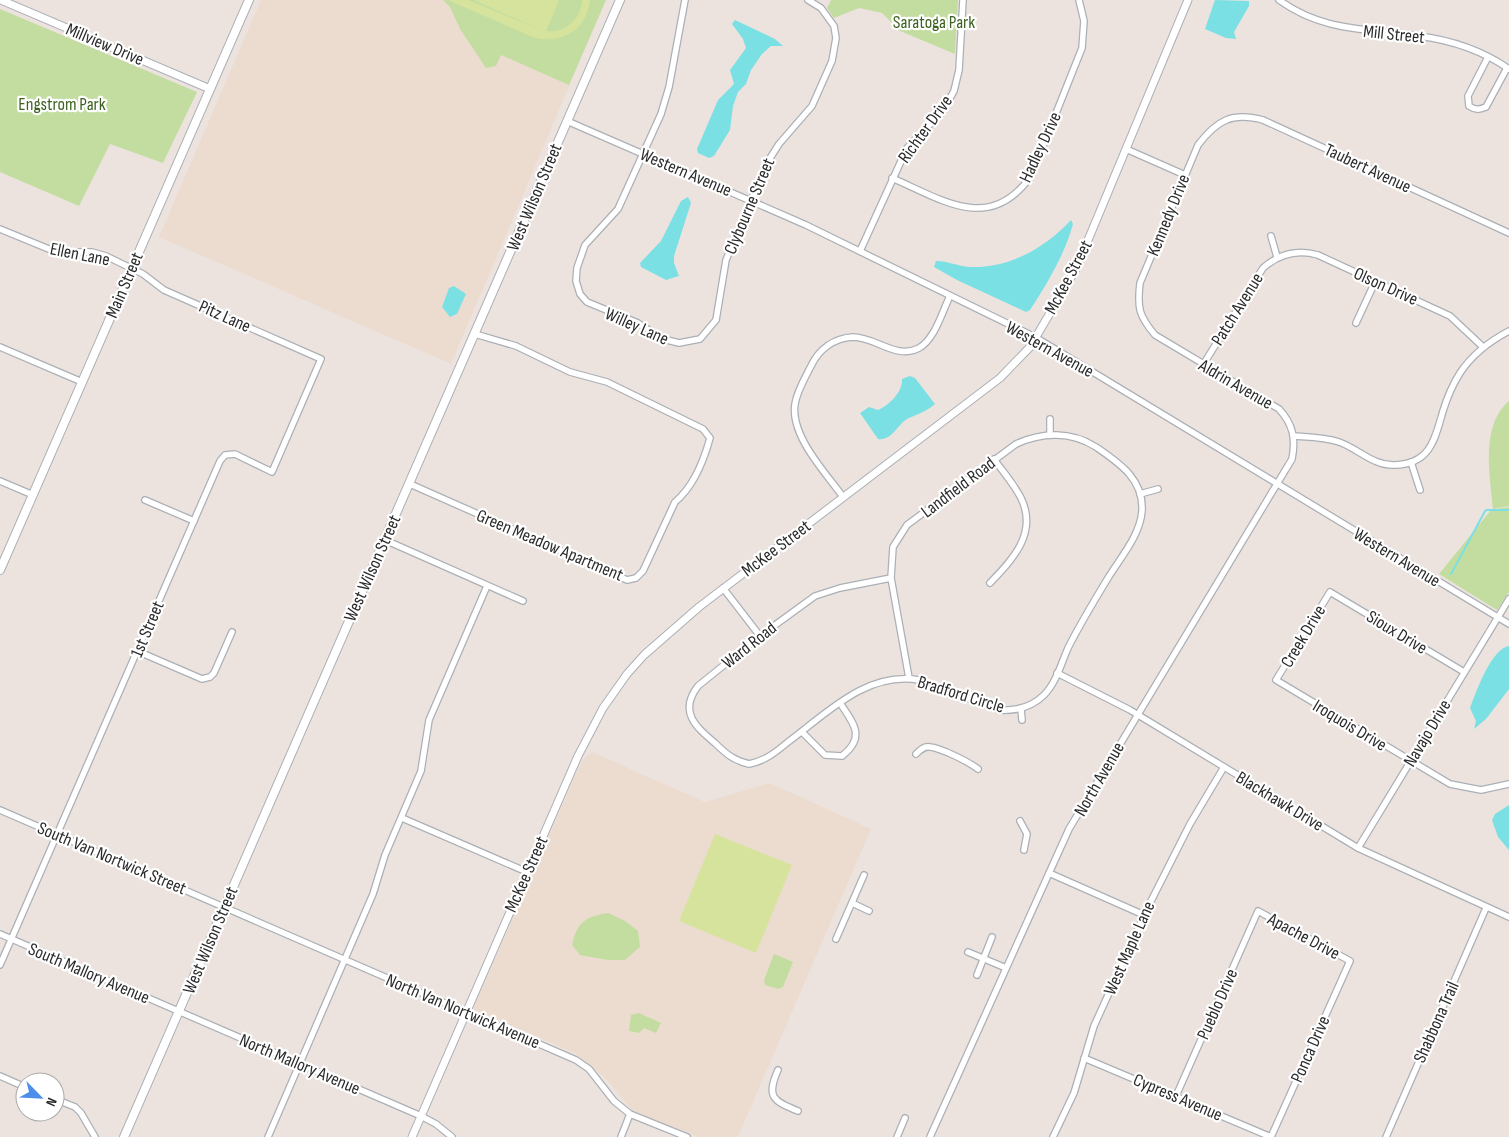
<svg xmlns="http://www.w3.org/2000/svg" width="1509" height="1137" font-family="'Sofia Sans Condensed',sans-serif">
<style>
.education{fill:#ecdcd0}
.green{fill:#c3dda0}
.pitch{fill:#d5e39d}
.water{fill:#7be0e4}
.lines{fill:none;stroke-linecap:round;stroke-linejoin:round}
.stream{stroke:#7be0e4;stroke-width:2}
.minor-casing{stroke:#abb0b6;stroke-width:8}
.tertiary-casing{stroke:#abb0b6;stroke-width:9}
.secondary-casing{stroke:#abb0b6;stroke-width:10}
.minor{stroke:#fff;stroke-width:5.5}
.tertiary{stroke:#fff;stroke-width:7}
.secondary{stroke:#fff;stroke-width:8}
.labels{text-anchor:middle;stroke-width:4.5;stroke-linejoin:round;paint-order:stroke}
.park-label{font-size:18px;fill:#3d6221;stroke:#fff}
.street-label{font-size:18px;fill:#2b2b2b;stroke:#fff}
</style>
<rect width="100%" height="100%" fill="#ece3df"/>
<g class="education">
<polygon points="261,0 606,0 451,364 159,237"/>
<polygon points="592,752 705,802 770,783 871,829 738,1137 699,1137 633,1111 608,1081 577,1054 473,1009 582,760"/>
</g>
<g class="green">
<polygon points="443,0 606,0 569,85 501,55 496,66 486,68 460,29 450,7"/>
<polygon points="831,0 958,0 955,54 900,31 882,13 859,8 834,18 827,8"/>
<polygon points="0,9 197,92 163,163 110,144 79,206 0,172"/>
<path d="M1509,401V506L1493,509C1490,476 1480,425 1509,401Z"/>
<polygon points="1509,507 1509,592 1497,610 1439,574 1491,510"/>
<path d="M608,913L625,921L638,931L640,947L625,960H608L580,955L572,945C577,922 585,917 608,913Z"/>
<polygon points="774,954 793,962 783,987 778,989 765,985 764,980"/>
<polygon points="639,1013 661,1023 656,1033 644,1028 639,1033 629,1031 631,1015"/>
</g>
<g class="pitch">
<path d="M448,0H468L543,31L474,0H559L546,31C565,34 581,19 582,0H590C587,29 563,44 535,38Z"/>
<polygon points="715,834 792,865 756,953 679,921"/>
</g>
<g class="water">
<polygon points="1215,0 1249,1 1249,6 1234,32 1236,39 1226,38 1205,29"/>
<polygon points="735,20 775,39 783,46 771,46 762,54 751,70 746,84 738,92 733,106 730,130 714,156 709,158 698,153 697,149 718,100 734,84 730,70 746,48 743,39 732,24"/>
<polygon points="688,197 691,203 674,256 674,263 679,276 666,280 641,267 640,263 661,241 681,201"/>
<path d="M1071,220L1073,224C1065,254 1047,284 1030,310L1026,312L957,280L934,267L936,261C948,261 958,266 970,267C1010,268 1045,248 1071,220Z"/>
<polygon points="454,286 466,294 457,314 450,317 442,307 449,288"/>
<path d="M910,376L915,378L935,404C926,412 917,414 907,419C897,425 892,441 878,439L860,413L869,407L878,410C888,406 903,392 902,379Z"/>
<path d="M1509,646V689L1486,719L1474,729L1476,721L1470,708C1476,692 1491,649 1509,646Z"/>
<polygon points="1509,805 1509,850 1498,837 1492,820 1495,814"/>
</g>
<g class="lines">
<polyline class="stream" points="1451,574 1484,513 1486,510 1509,510"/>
<g class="minor-casing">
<g id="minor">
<polyline points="685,0 669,87 661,114 618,209 585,245 577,268 576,281 580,294 587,302 638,323 663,339 679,343 700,339 716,320 726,260 767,163 779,144 812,106 832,61 836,38 834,26 821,8 808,0"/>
<path d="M1279,0C1325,33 1368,28 1419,36C1450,40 1483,51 1509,69"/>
<path d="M1488,57L1468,96L1469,106C1475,110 1479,110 1486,107L1507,68"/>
<polyline points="567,121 806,225 1035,337 1509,624"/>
<polyline points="1126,149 1185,175"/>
<path d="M892,178C943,200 990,234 1031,176L1082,48L1084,21L1079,0"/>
<polyline points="0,229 56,252 92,252 106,256 143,274 164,290 321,359 272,472 235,454 225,455 220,461 0,965"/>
<polyline points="1271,236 1277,257"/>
<polyline points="860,251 907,148 942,112 954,91 959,70 963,0"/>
<polyline points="1356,323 1375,282"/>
<polyline points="0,347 82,382"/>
<path d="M1203,365L1263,268C1279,254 1297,249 1318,255L1450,316L1483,347"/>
<polyline points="1050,419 1050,434"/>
<path d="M1294,436C1310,437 1325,437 1339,442C1359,449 1373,466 1395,465C1431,464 1435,438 1443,411C1447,398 1453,384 1460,373C1472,355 1490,341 1509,331"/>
<polyline points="1411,462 1420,490"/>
<polyline points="0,481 33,495"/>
<path d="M410,484L627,580L636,578L643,571L675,502C693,487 704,460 710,438L703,429L607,382L570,372L516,346L475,334"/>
<polyline points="1140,494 1158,489"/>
<path d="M843,497C826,473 790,436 795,404C797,391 805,378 811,366C819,349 834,338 853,337C876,337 896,360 919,348C935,339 942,312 950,296"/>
<polyline points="145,500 194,521"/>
<polyline points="385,540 523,601"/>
<path d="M891,578L840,588L815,596L760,636L698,686C678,712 696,727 716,744C726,754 735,761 749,764C765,761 776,752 788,742C827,713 867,671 919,680L999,710C1016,711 1031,708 1044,695C1056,683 1061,664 1068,648C1080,624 1094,601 1108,578C1120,558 1140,536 1142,511C1144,479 1119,463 1096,447C1071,431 1042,432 1016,444L907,525L893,547L891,578L909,678"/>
<path d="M990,583C1013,559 1038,533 1021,498C1014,484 1003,472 994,459"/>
<polyline points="723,588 760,636"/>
<polyline points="137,651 202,679 210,677 214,673 232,632"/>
<polyline points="1464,672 1330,592 1276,680 1450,784 1481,790 1509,784"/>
<polyline points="1057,673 1130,710 1358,848 1509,917"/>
<polyline points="1021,709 1022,720"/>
<path d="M802,732L825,755L842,756C866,737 854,724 840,703"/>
<path d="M916,754C920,750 924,746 930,747C941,748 969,762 978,769"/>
<polyline points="0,810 576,1060 589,1069 614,1101 630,1114 687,1137"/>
<polyline points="402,818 527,872"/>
<polyline points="1020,821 1027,834 1024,850"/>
<polyline points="1358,848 1509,599"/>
<polyline points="1049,873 1144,915"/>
<polyline points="852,903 869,911"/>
<polyline points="0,934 421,1116 436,1124 452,1137"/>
<polyline points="836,939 864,875"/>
<polyline points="968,952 1006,968"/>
<polyline points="977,975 992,937"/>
<polyline points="1084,1058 1271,1137"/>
<path d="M778,1070C766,1097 773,1101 798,1111"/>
<polyline points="0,1076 25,1087"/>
<polyline points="1176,1096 1258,911 1350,961 1271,1137"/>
<polyline points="55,1099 75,1107 81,1113 95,1137"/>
<polyline points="268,1137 373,894 385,855 421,771 429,720 487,586"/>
<polyline points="621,1137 630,1114"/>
<polyline points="897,1137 905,1118"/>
<path d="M930,1137L1069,829L1292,459C1296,439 1293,424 1279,409L1155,335C1139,316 1137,308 1140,283L1198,145C1217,120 1232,112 1263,120L1509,233"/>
<polyline points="1053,1137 1074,1093 1094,1026 1148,907 1190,824 1224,767"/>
<polyline points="1386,1137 1486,908"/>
</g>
</g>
<g class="tertiary-casing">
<g id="tertiary">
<polyline points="1,0 210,89"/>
<polyline points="412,1137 578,756 603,708 627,674 644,655 699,607 1000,378 1030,347 1076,269 1188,0"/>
</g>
</g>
<g class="secondary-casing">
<g id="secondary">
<polyline points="0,570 249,0"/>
<polyline points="124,1137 620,0"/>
</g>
</g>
<use href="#minor" class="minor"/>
<use href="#tertiary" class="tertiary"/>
<use href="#secondary" class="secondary"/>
</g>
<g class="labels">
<g class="park-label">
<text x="934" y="28">Saratoga Park</text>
<text x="62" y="110">Engstrom Park</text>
</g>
<g class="street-label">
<text transform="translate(1394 34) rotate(6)" y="6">Mill Street</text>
<text transform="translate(105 44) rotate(23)" y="6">Millview Drive</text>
<text transform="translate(925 129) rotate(-54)" y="6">Richter Drive</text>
<text transform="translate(1040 147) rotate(-65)" y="6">Hadley Drive</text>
<text transform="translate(1368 168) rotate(25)" y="6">Taubert Avenue</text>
<text transform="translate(686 172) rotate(23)" y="6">Western Avenue</text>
<text transform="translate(534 197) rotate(-67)" y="6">West Wilson Street</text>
<text transform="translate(749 206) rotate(-67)" y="6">Clybourne Street</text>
<text transform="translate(1168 215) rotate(-68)" y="6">Kennedy Drive</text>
<text transform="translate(80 254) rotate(11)" y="6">Ellen Lane</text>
<text transform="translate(1068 277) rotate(-62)" y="6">McKee Street</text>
<text transform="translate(124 285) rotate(-67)" y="6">Main Street</text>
<text transform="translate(1386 286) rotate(24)" y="6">Olson Drive</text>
<text transform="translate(1237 309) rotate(-58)" y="6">Patch Avenue</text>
<text transform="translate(225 316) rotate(24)" y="6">Pitz Lane</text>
<text transform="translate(637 326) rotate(24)" y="6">Willey Lane</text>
<text transform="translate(1050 349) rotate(29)" y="6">Western Avenue</text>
<text transform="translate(1236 384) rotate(30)" y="6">Aldrin Avenue</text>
<text transform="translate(958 487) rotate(-37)" y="6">Landfield Road</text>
<text transform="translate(550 545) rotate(23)" y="6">Green Meadow Apartment</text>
<text transform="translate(776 548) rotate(-37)" y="6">McKee Street</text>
<text transform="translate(1397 557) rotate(31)" y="6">Western Avenue</text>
<text transform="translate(372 568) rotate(-66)" y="6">West Wilson Street</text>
<text transform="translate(147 629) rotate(-67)" y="6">1st Street</text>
<text transform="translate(1397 632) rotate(31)" y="6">Sioux Drive</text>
<text transform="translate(1303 636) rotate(-59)" y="6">Creek Drive</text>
<text transform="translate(749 645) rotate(-38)" y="6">Ward Road</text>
<text transform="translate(961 694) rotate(17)" y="6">Bradford Circle</text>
<text transform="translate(1350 725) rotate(31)" y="6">Iroquois Drive</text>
<text transform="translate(1427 733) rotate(-59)" y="6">Navajo Drive</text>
<text transform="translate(1099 779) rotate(-60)" y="6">North Avenue</text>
<text transform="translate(1280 801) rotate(31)" y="6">Blackhawk Drive</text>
<text transform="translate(112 858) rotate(23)" y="6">South Van Nortwick Street</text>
<text transform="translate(526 874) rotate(-66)" y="6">McKee Street</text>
<text transform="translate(1304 936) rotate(28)" y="6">Apache Drive</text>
<text transform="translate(210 940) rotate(-67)" y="6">West Wilson Street</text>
<text transform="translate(1129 948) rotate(-66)" y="6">West Maple Lane</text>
<text transform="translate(89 973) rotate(23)" y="6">South Mallory Avenue</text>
<text transform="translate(1217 1004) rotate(-66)" y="6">Pueblo Drive</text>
<text transform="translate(463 1011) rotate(23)" y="6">North Van Nortwick Avenue</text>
<text transform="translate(1436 1022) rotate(-66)" y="6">Shabbona Trail</text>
<text transform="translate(1310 1049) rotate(-66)" y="6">Ponca Drive</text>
<text transform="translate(300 1064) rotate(23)" y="6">North Mallory Avenue</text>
<text transform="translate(1178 1097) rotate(23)" y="6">Cypress Avenue</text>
</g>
</g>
<g transform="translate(40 1097) rotate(114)"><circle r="24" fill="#ffffff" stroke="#aaaaaa"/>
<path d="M0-4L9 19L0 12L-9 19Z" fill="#4d8eea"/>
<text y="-8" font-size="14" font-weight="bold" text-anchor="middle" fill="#2b2b2b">N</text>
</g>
</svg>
